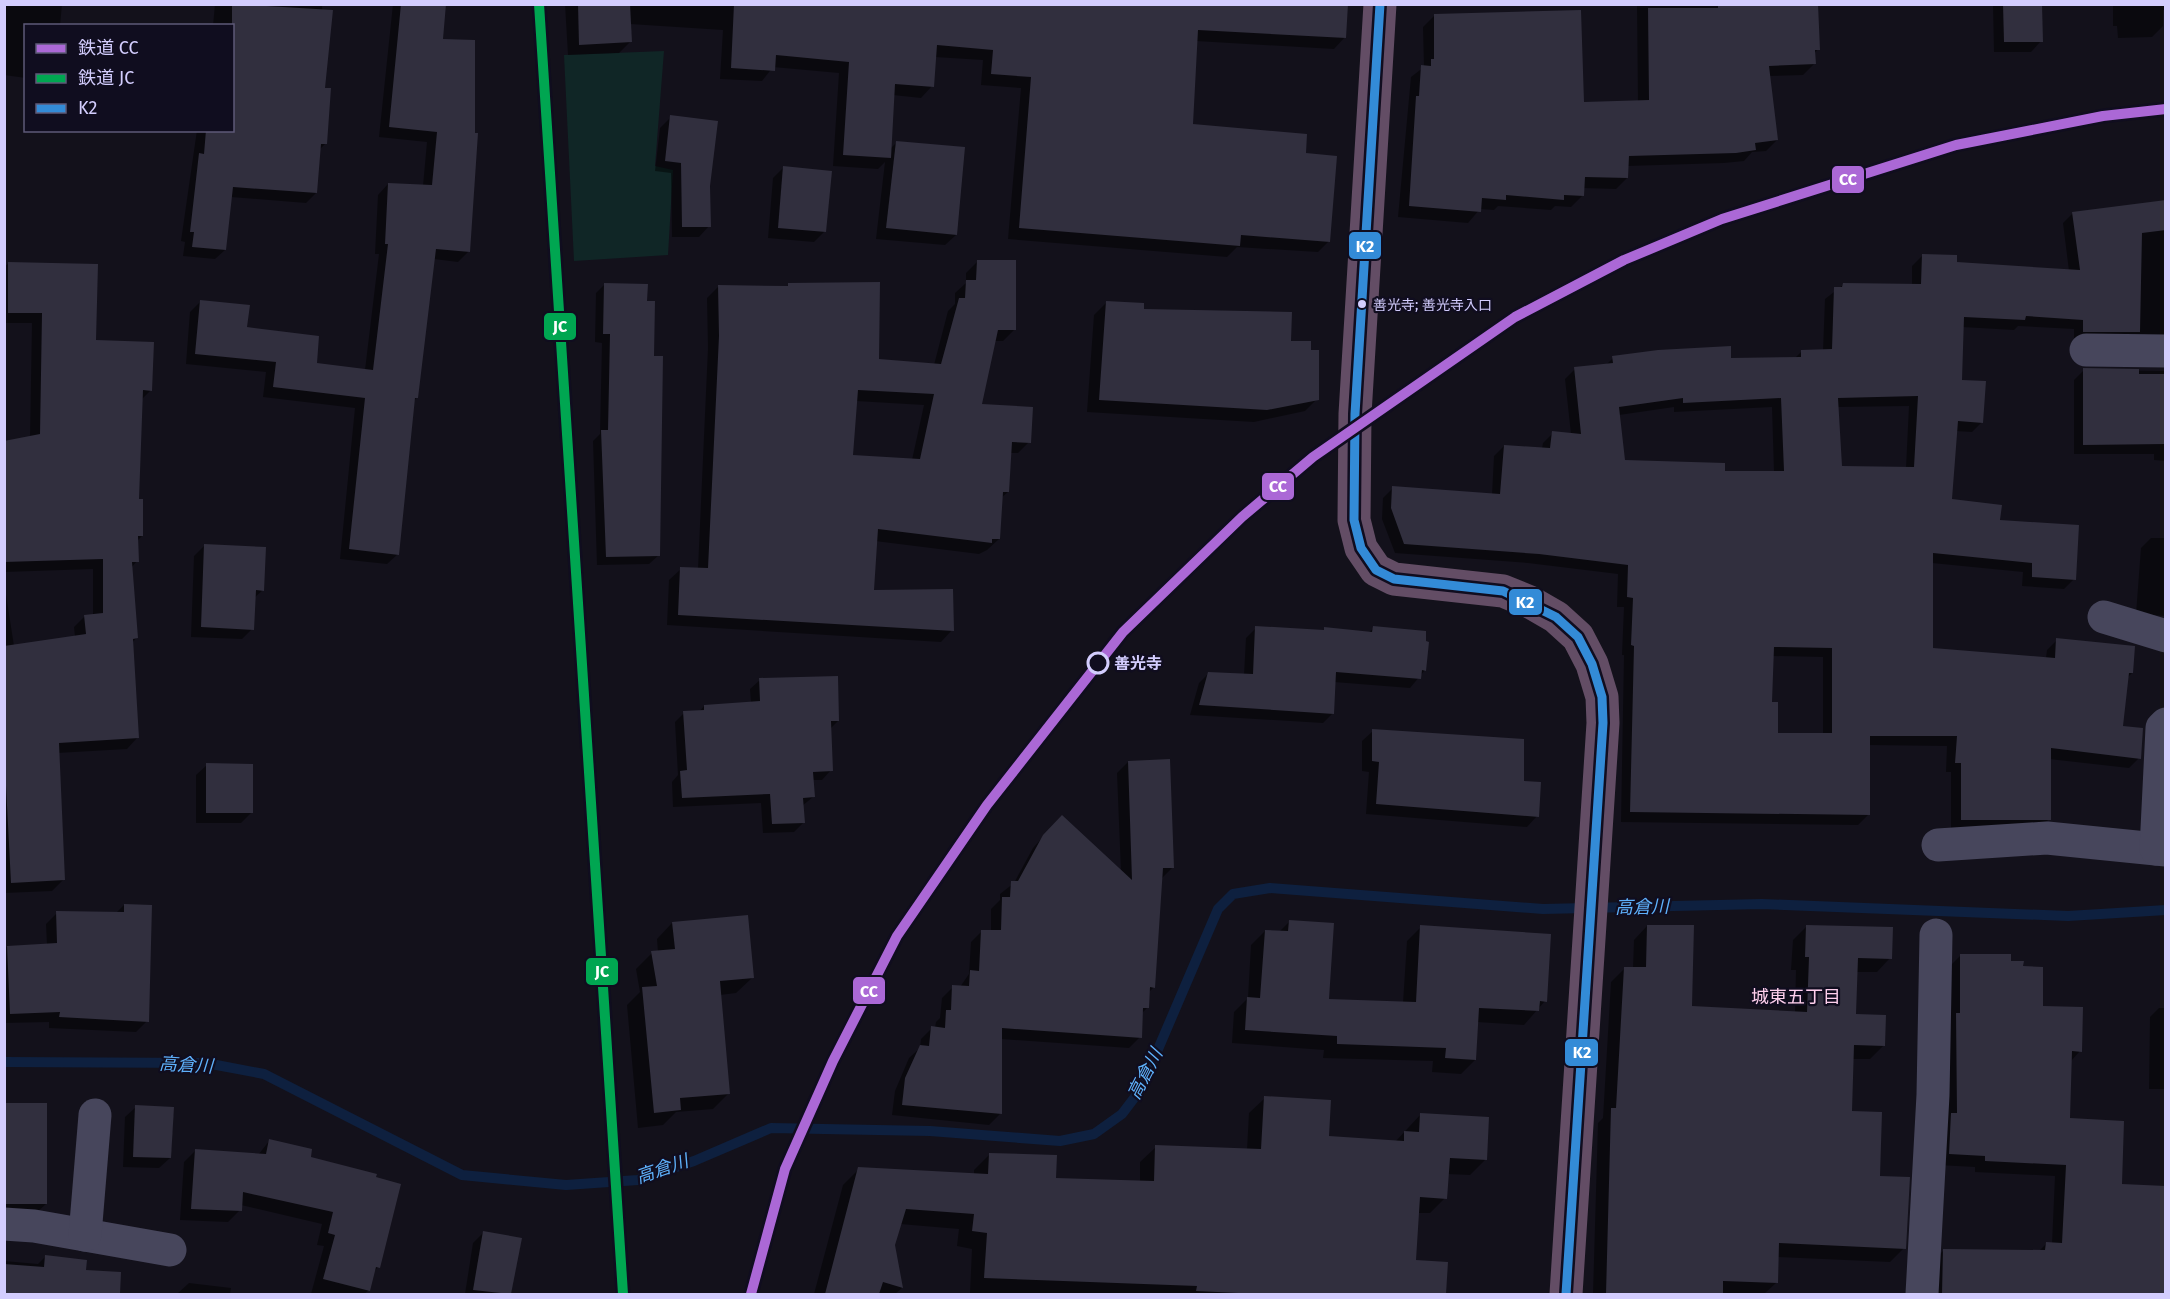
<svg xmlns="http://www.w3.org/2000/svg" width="2170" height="1299" font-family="'Fira Sans','Noto Sans JP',sans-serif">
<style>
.green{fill:#102626}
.shadow{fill:#0007;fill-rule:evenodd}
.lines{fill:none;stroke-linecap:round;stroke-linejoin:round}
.stream{stroke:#0e203f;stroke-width:10}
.building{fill:#312f3e;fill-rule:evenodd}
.minor{stroke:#47465c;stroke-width:33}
.highway{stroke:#634d65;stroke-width:33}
.bus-1-casing{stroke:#100d1f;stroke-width:14}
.bus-1{stroke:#338bd7;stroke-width:9}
.rail-1-casing{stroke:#100d1f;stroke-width:15}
.rail-2-casing{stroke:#100d1f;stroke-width:15}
.rail-1{stroke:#ab68d6;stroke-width:10}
.rail-2{stroke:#00a651;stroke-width:10}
.bus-dot{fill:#d3cdfe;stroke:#100d1f;stroke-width:2}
.stop-dot{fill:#100d1f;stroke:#d3cdfe;stroke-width:3}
.labels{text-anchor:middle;stroke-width:4.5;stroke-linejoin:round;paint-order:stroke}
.bus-label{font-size:14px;fill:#d3cdfe;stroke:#100d1f;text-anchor:start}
.stop-label{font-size:16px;font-weight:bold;fill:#d3cdfe;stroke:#100d1f;text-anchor:start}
.water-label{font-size:18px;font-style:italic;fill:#5eb1fb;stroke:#100d1f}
.neighbourhood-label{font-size:18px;fill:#fecfec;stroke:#100d1f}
.line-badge{stroke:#100d1f;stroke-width:2}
.badge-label{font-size:16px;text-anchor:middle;font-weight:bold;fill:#fff}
</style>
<rect width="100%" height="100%" fill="#13111b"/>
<polygon class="green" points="664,51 655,166 673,170 668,255 574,261 564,55"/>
<g class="shadow">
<polygon points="4,4 62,4 60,26 26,26 26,78 4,75"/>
<polygon points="215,4 322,4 326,143 319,150 316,193 306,203 231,197 225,250 215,259 183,256 185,242 181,241 197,130 232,130 232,26 213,26"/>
<polygon points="393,4 444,4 441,40 469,251 458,262 434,259 417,397 414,401 398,554 387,564 340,559 355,408 263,397 266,372 186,364 190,312 201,301 245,329 315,364 365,370 379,254 375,254 378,195 388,184 423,186 427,142 379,137"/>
<polygon points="565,4 1346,4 1345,37 1334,49 1196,41 1191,126 1305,155 1329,241 1318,252 1237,247 1227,257 1008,239 1021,88 981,85 983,60 935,57 932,86 921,98 893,95 890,149 897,142 956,235 945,245 876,239 885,162 878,169 833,166 839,73 773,67 762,81 720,79 723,30 630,24 630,42 619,53 568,55"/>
<polygon points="1637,4 1816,4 1818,49 1814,54 1814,64 1803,75 1768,76 1777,140 1766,151 1752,152 1744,161 1724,163 1627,166 1627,178 1616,189 1583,188 1582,196 1571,207 1555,206 1551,210 1498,206 1494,210 1480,209 1468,223 1398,217 1411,77 1424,67 1423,27 1434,16 1582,103 1638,102"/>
<polygon points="1993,4 2041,4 2041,41 2031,52 1994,52"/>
<polygon points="2113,4 2166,4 2166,10 2163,10 2163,26 2152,37 2118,38 2117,26 2113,26"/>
<polygon points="671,117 709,186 709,226 699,237 672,237 671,173 655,171 660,128"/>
<polygon points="784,167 825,231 814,242 768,238 773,178"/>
<path d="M2166,202V345L2074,341V329L2018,326L2014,330L1962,327L1961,381L1982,422L1972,432L1955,431L1951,501L1999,521L2074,579L2064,589L2022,586L2023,572L1932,563L1931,649L2046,658L2047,650L2057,640L2132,673L2127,678L2122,727L2139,758L2129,768L2049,759V819L2039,829L1951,830V772H1946L1947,746L1868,745V815L1858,825L1621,822L1624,655H1622L1624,607H1617L1618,574L1528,563L1395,553L1382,519L1383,498L1393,488L1492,495L1494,456L1504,446L1542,449L1543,443L1553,433L1571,434L1565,379L1575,369L1606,365L1613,358H1795L1802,351H1823L1825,299L1843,285L1912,286V266L1922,256L1956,263L2069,271L2063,223L2073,213ZM1909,406L1906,468H1840L1837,407ZM1674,407V412L1772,407L1774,472L1724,473L1624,462L1619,415ZM1772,656L1823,657V735L1777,734L1770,704Z"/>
<path d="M977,262L1014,330L1003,341H994L980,405L1029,442L1018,453H1010L1008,492L1001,498L999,539L987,550L979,554L875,541L872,591L952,630L941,642L667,625L669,580L681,569H698L708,348L707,298L718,287L786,288L789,284L878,361L934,365L948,311L955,304V293L966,283V273ZM856,401L924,405L912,460L851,456Z"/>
<polygon points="9,263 151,390 141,400 138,501 142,536 137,541 137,561 131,568 137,637 132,643 137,738 127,749 57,753 63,880 52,891 4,893 4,582 14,646 75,637 74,627 85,616 93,616 93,569 4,572 4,442 30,438 32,323 4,323 4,267"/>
<polygon points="605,284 646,302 652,357 659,555 649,564 597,565 593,441 600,434 602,343 595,342 596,293"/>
<polygon points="1106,303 1290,342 1317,399 1305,411 1254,422 1087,412 1094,315"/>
<polygon points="2084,370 2166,371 2166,461 2154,460 2154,454 2074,454 2074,380"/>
<polygon points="2151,538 2166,538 2166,616 2136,614 2141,548"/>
<polygon points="204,546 263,590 254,598 252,629 242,639 191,637 194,556"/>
<polygon points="1256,628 1322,632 1325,629 1368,633 1374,628 1425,670 1410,688 1334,682 1332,714 1323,723 1190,715 1199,683 1209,673 1244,675 1246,638"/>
<polygon points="760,680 838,721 830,729 831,770 822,780 812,780 813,797 802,806 804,822 794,832 763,833 761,803 673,807 672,782 678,775 675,722 684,713 699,712 704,706 751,703 750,689"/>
<polygon points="1373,731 1522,782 1537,816 1527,827 1366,814 1369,772 1362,771 1362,741"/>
<polygon points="1128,762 1173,867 1161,879 1154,987 1148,993 1147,1008 1141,1014 1140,1037 1129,1048 1001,1039 1000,1114 989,1125 892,1115 895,1091 909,1058 920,1048 921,1039 932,1028 935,1028 936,1022 940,1018 942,998 953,987 960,987 969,974 971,942 982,931 991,932 991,909 1000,900 1000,894 1014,883 1033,848 1051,828 1121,872 1117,773"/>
<polygon points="207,765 251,813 241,823 196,823 196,775"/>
<polygon points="124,905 147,1021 136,1032 49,1028 49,1022 4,1023 4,947 47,945 46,924 57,913 116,913"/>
<polygon points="1290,921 1327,1000 1403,1003 1407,941 1421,927 1545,1001 1524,1025 1477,1022 1475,1060 1461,1074 1432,1072 1433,1061 1323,1058 1324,1050 1232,1043 1234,1012 1248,998 1251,945 1265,931 1279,932"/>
<polygon points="672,923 752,978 736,993 720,995 729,1093 713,1109 676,1112 663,1125 638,1128 627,1005 640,992 636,969 652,953 658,952 657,939"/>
<polygon points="1647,926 1691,1008 1795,1013 1796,970 1791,970 1793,940 1806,927 1890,958 1877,972 1856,972 1854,1016 1884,1045 1870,1059 1852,1059 1851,1113 1879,1177 1904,1248 1890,1262 1777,1257 1776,1283 1764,1294 1593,1294 1598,1123 1603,1118 1611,982 1624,969 1633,969 1634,940"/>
<polygon points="1961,955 2010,962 2022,967 2042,1008 2080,1051 2071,1061 2069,1119 2122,1186 2166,1187 2166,1294 1932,1294 1933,1261 1944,1250 2039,1251 2046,1244 2052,1244 2055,1176 1975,1172 1975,1167 1938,1165 1950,966"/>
<polygon points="2159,1008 2166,1008 2166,1089 2149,1089 2150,1017"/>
<polygon points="1265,1098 1327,1138 1395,1142 1421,1114 1485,1160 1470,1175 1447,1174 1445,1198 1430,1213 1417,1213 1414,1261 1447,1264 1445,1294 970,1293 972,1249 957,1246 959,1229 900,1224 893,1245 902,1288 895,1294 814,1294 843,1185 859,1169 974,1174 974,1170 989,1155 1054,1179 1140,1182 1140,1162 1156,1147 1247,1150 1249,1113"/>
<polygon points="4,1104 46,1204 35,1214 4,1213"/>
<polygon points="136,1107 170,1158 159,1168 123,1167 125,1117"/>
<polygon points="270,1140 309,1158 378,1267 373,1273 368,1291 364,1294 311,1294 324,1246 317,1245 322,1224 241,1205 240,1210 228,1222 180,1220 184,1162 196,1150 258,1155"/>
<polygon points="484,1232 520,1239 510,1294 465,1294 473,1243"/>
<polygon points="46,1256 85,1261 82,1294 4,1294 4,1261 38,1264"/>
<polygon points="189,1283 231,1288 230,1294 177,1294"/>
</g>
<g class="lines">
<polyline class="stream" points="4,1062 206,1063 264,1074 462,1175 566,1185 638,1180 694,1161 771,1128 930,1131 1060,1141 1094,1134 1122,1114 1141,1089 1218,909 1233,894 1270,888 1543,909 1762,904 2068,916 2166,910"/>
</g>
<g class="building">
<polygon points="232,4 333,10 325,88 331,88 327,144 321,144 317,193 233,187 226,250 192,247 194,232 190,232 199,153 204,154 206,130 232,130"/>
<polygon points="401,4 446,4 443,39 475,40 475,133 478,133 470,252 436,249 418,398 415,398 399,555 349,549 365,398 273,387 276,362 195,354 200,300 250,305 247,327 319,336 317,363 373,370 388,244 385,244 388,183 432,185 437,132 389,127"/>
<polygon points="578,4 630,4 632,42 579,45"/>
<polygon points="734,4 1348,4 1346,38 1198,30 1193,124 1307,134 1306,153 1337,156 1330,242 1241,235 1240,246 1019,228 1031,77 991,74 993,50 937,45 934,87 895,84 891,158 843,155 849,62 776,55 775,71 731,68"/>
<polygon points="1718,4 1818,4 1820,50 1815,50 1816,64 1769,66 1778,140 1755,143 1756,150 1736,153 1629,156 1628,178 1585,177 1584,196 1564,195 1564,200 1506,195 1506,200 1482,198 1481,212 1409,206 1416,96 1419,96 1421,65 1431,66 1431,59 1434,59 1434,14 1581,10 1584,102 1649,100 1648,8 1718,8"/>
<polygon points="2003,4 2042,4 2043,42 2004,42"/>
<polygon points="670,115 718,121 710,186 711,227 682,227 681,163 665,161"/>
<polygon points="896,141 965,147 957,235 886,228"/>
<polygon points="783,166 832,171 826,232 778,228"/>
<path d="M2166,200V230L2142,233L2140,332H2083V320L2026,316L2025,320L1964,317L1962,380L1986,381L1983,423L1958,421L1952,499L2002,505L2000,520L2079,525L2076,580L2032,577V563L1933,553V648L2055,658L2056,638L2135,646L2133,673H2129L2123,726L2143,728L2141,759L2051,748V820H1961V763H1955L1957,736H1870V815L1630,812L1634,646L1631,645L1633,598L1627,597L1628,565L1539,554L1404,544L1391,508L1392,486L1500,494L1504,445L1550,448L1552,431L1581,434L1574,367L1613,363L1612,356L1658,350L1731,346V358L1801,357V350L1832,349L1834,287H1842L1843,283L1921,284L1922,254L1957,255V262L2080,270L2072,212ZM1918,396L1914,467L1842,466L1838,398ZM1683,398V403L1781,398L1784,471H1725V463L1625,460L1619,407ZM1774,647L1832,648V733H1778V702H1772Z"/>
<path d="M977,260H1016V330H998L982,404L1033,407L1031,443L1012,442L1009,492H1003L1000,539H992V543L878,529L874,590L953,589L954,631L678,615L680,567L708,568L719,336L718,285L788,286V283L880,282L879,359L941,364L959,298H965L966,280H976ZM858,390L934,394L920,459L853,455Z"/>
<polygon points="8,262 98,264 96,340 154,342 152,391 143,390 139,499 143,499 143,536 138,536 139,562 132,562 138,638 133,639 139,738 59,743 65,880 11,883 4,747 4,646 86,634 84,615 103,613 103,559 4,562 4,441 40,434 42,313 8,313"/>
<polygon points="604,283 648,284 647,301 655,301 654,356 663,356 660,556 606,557 601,430 608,430 610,334 603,334"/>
<polygon points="1106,301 1144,303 1144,309 1292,312 1291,341 1311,341 1311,350 1319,350 1319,400 1267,410 1099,400"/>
<polygon points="2083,368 2139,369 2139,374 2166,374 2166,444 2083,445"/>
<polygon points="204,544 266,547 264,591 256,590 254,630 201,627"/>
<polygon points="1255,626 1324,630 1324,627 1372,632 1373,626 1426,631 1426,641 1429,642 1426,671 1422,670 1421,679 1336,672 1334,714 1199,705 1208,672 1253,674"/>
<polygon points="838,676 839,721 831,721 833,771 813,772 815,797 803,798 805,823 772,824 770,794 682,798 680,771 687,770 683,711 704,710 704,705 760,701 759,678"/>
<polygon points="1372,729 1524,739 1524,781 1541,782 1539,817 1376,804 1379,762 1372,761"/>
<polygon points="1170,759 1174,868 1163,868 1155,988 1150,987 1149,1008 1143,1008 1142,1038 1002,1028 1002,1114 902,1105 905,1078 920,1045 929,1046 931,1026 945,1028 946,1010 951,1010 952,985 969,986 970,970 979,971 981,930 1001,930 1002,897 1010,897 1011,881 1018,881 1043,835 1062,815 1132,880 1128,761"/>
<polygon points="206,763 253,764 253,813 206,813"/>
<polygon points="124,904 152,905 149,1022 59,1017 60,1012 10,1014 7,946 57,943 56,911 124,912"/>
<polygon points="748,915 754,978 720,981 730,1094 680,1098 681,1110 654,1113 642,987 657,986 651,951 675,949 672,922"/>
<polygon points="1289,920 1334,923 1329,999 1416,1002 1420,925 1551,934 1547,1002 1540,1001 1539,1011 1479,1008 1476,1060 1445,1058 1446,1048 1337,1044 1337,1036 1245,1030 1247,997 1260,998 1265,930 1288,931"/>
<polygon points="1647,925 1694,925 1692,1006 1807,1012 1809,957 1805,957 1806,925 1893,927 1892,959 1858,958 1856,1014 1886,1015 1885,1046 1854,1045 1852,1111 1882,1112 1880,1176 1910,1177 1906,1249 1779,1243 1778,1283 1723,1281 1723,1294 1606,1294 1611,1108 1616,1108 1624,967 1646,967"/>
<polygon points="1960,954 2011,954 2011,961 2024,961 2023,966 2043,967 2043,1006 2083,1007 2082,1052 2072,1051 2070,1118 2124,1121 2122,1184 2166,1186 2166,1294 1942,1294 1943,1249 2045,1250 2046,1242 2062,1243 2066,1165 1985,1161 1985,1156 1949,1154 1951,1113 1957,1113 1956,1013 1960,1013"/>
<polygon points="1264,1096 1331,1100 1329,1136 1404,1141 1404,1131 1419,1132 1420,1113 1489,1117 1487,1160 1450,1158 1447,1199 1420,1197 1416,1260 1448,1262 1446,1294 1259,1294 1196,1291 1197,1286 984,1278 987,1233 972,1231 974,1214 906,1209 895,1245 903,1288 883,1282 879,1294 825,1294 858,1167 988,1174 989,1153 1057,1155 1056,1178 1154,1181 1155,1145 1261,1149"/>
<rect x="4" y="1103" width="43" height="101"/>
<polygon points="135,1105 174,1107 171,1158 133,1157"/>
<polygon points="269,1139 312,1149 311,1157 377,1174 376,1177 401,1184 380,1268 376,1267 370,1291 323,1279 335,1235 328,1233 333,1212 243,1192 242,1211 191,1209 195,1149 266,1154"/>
<polygon points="483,1231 522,1238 511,1294 473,1290"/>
<polygon points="45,1255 87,1260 86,1270 121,1272 120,1294 4,1294 4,1264 44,1267"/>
</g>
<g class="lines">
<g class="minor">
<polyline points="2086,350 2166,351"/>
<polyline points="2104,617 2166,636"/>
<polyline points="1938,845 2047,838 2166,850"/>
<polyline points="2156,849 2162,728 2166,724"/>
<polyline points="4,1224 34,1226 170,1250"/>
<polyline points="85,1235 95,1115"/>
<polyline points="1922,1294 1933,1095 1936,935"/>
</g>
<polyline class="highway" points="1380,4 1355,414 1354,520 1361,548 1376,570 1394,579 1503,591 1530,602 1556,617 1578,637 1592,664 1602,697 1603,723 1566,1294"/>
<g class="bus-1-casing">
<polyline id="bus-1" points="1380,4 1355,414 1354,520 1361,548 1376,570 1394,579 1503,591 1556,617 1578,637 1592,664 1602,697 1603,723 1566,1294"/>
</g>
<use href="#bus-1" class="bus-1"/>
<g class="rail-1-casing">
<polyline id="rail-1" points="751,1294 785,1169 833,1061 897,936 987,805 1123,632 1242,517 1313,457 1515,317 1624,260 1722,219 1956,145 2103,116 2166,109"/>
</g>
<g class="rail-2-casing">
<polyline id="rail-2" points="539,4 623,1294"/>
</g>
<use href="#rail-1" class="rail-1"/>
<use href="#rail-2" class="rail-2"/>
</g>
<circle class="bus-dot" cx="1362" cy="304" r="5"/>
<circle class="stop-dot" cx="1098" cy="663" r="10"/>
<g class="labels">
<g class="bus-label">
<text x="1373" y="310">善光寺; 善光寺入口</text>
</g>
<g class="stop-label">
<text x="1114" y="669">善光寺</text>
</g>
<g class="water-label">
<text transform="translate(1642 907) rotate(-1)" y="6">高倉川</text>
<text transform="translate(186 1065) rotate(3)" y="6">高倉川</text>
<text transform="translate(1145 1074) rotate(-63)" y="6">高倉川</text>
<text transform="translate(662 1169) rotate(-19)" y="6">高倉川</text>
</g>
<g class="neighbourhood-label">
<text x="1796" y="1003">城東五丁目</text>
</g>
</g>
<g class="line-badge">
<rect x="1831" y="165" width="34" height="29" rx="6" fill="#ab68d6"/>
<rect x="1348" y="231" width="34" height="29" rx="6" fill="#338bd7"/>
<rect x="543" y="312" width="34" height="29" rx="6" fill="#00a651"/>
<rect x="1261" y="472" width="34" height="29" rx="6" fill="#ab68d6"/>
<rect x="1508" y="588" width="35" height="28" rx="6" fill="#338bd7"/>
<rect x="585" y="957" width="34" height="29" rx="6" fill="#00a651"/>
<rect x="852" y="976" width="34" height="29" rx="6" fill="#ab68d6"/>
<rect x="1564" y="1038" width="35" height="29" rx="6" fill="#338bd7"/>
</g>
<g class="badge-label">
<text x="1848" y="185">CC</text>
<text x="1365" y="252">K2</text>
<text x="560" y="332">JC</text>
<text x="1278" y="492">CC</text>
<text x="1525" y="608">K2</text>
<text x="602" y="977">JC</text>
<text x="869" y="997">CC</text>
<text x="1582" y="1058">K2</text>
</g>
<rect width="2170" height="1299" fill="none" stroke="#d3cdfe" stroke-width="12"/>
<rect x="24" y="24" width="210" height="108" fill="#100d1f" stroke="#5e5a78" stroke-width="1.5"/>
<rect x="36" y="44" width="30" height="9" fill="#ab68d6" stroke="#5e5a78" stroke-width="1.5"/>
<text x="78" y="54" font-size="18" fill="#d3cdfe">鉄道 CC</text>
<rect x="36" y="74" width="30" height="9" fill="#00a651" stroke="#5e5a78" stroke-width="1.5"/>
<text x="78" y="84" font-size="18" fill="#d3cdfe">鉄道 JC</text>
<rect x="36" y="104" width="30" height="9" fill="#338bd7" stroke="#5e5a78" stroke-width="1.5"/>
<text x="78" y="114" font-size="18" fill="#d3cdfe">K2</text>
</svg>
